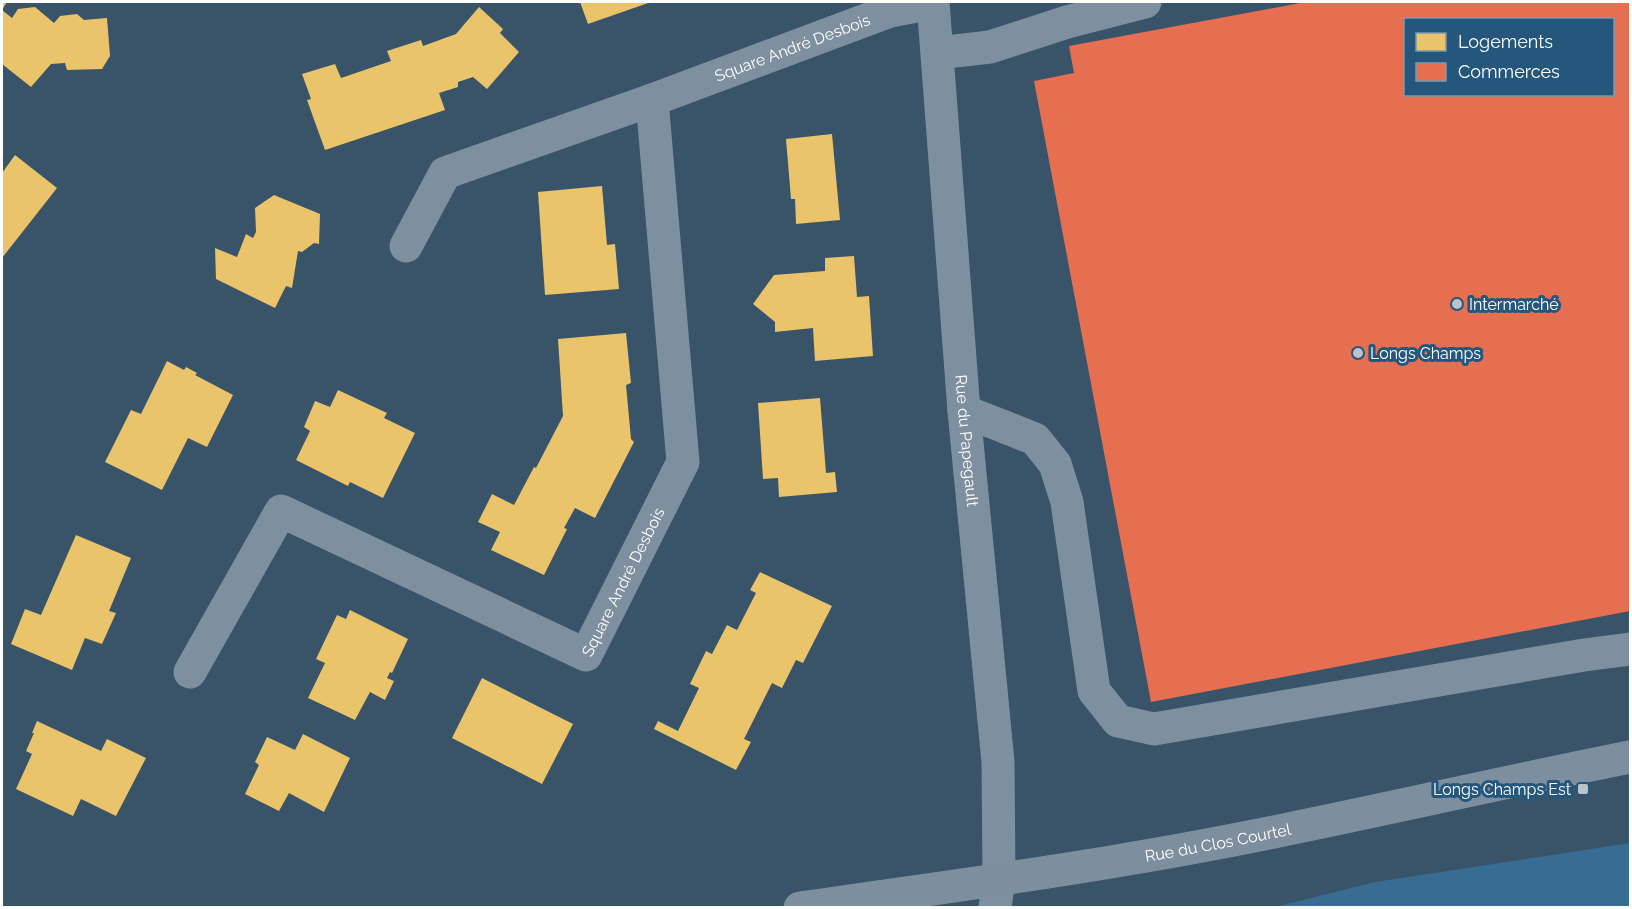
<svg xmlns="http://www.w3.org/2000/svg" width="1632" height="909" font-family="Raleway,sans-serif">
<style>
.green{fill:#396c93}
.homes{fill:#e9c46a}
.shops{fill:#e76f51;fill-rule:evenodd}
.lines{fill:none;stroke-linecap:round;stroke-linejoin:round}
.minor{stroke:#7e909f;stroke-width:33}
.major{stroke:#7d8f9e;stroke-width:33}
.poi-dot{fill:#bac3ca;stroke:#25567c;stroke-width:2}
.labels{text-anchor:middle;stroke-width:6;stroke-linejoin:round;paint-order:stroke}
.street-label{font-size:16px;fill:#fff;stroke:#25567c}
.poi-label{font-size:16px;fill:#fff;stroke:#25567c;text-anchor:start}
</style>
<rect width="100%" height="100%" fill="#395368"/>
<polygon class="green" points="1630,843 1630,907 1275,907 1375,882"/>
<g class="homes">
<polygon points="2,2 7,2 2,10 12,18 18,9 35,7 54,23 60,16 77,14 84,20 107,18 110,56 102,69 67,70 65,63 51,64 31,87 2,64"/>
<polygon points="580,2 651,2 588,24"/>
<polygon points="479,7 503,29 500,33 519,52 487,89 473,77 458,82 458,87 439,93 445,110 325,150 307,100 311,99 302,74 335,64 341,78 391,61 387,51 421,40 423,46 456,34"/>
<polygon points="832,134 840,220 796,224 795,199 791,199 786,139"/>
<polygon points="15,155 57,188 2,258 2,173"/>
<polygon points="602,186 607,245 615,244 619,289 545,295 538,192"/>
<polygon points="274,195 320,214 319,244 314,243 302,252 298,251 292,288 286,286 275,308 216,279 215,248 237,257 246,234 253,238 256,232 255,208"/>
<polygon points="854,256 857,297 869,296 873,356 815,361 813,328 775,332 775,322 753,304 774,275 825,271 825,258"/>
<polygon points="626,333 631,383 626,385 631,439 634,442 595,518 575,508 564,528 567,529 544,575 491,550 500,532 478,522 492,494 514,505 534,467 536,468 563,416 558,339"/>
<polygon points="167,361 184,370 186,367 197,373 195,375 233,395 207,447 188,438 162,490 105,462 131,410 141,414"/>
<polygon points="338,390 387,413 384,418 415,433 383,498 350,482 348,486 296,460 310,431 304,427 315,401 330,407"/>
<polygon points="820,398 826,473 835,472 837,492 779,497 778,478 763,479 758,403"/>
<polygon points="76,535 131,558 109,611 116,613 102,644 85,638 72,670 11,644 25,609 41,615"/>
<polygon points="760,572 832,606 803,663 796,660 782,688 772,683 744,739 751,742 736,770 654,729 658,721 678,731 699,688 690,684 706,651 712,654 727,625 737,630 756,593 750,590"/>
<polygon points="350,610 408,639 392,673 390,672 387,678 394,681 385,700 370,692 355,720 308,698 325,663 316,659 337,615 346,619"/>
<polygon points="482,678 573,724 542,784 452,738"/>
<polygon points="37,721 101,751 107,739 146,758 116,816 81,799 73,816 16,789 32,754 26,751 34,733 32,733"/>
<polygon points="303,734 350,758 324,812 289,793 279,811 245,794 259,765 255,762 267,737 295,750"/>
</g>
<path class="shops" d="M1306,2H1630V611L1151,702L1034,81L1074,73L1069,46ZM1406,20H1612V94H1406Z"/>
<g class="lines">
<g class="minor">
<path id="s1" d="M933,2L964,411L998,762L999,879L995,908"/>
<polyline points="938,53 990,47 1067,22 1145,2"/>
<path id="s2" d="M406,246L445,173L652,100L890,11L933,3"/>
<polyline points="964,411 1035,439 1055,464 1067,502 1094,691 1118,721 1154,729 1584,655 1630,649"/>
<path id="s3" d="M190,672L281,511L586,655L683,462L652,100"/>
</g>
<path class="major" id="s4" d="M800,908C909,892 1019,878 1128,859C1297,831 1463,790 1630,757"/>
</g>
<g class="poi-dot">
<circle cx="1457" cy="304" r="6"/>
<circle cx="1358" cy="353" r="6"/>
<rect x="1577" y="783" width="12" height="12" rx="3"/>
</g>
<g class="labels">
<g class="street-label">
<text dy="6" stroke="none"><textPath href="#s2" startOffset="452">Square André Desbois</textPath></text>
<text dy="6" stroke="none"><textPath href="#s1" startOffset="440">Rue du Papegault</textPath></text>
<text dy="6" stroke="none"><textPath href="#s3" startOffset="604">Square André Desbois</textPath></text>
<text dy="6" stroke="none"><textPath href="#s4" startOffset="423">Rue du Clos Courtel</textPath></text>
</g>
<g class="poi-label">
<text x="1469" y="310">Intermarché</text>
<text x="1370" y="359">Longs Champs</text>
<text x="1571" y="795" text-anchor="end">Longs Champs Est</text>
</g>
</g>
<rect width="1632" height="909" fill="none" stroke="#ffffff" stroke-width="6"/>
<rect x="1404" y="18" width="210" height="78" fill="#25567c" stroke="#7c9ab0" stroke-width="1.5"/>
<rect x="1416" y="33" width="30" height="18" fill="#e9c46a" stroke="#7c9ab0" stroke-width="1.5"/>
<text x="1458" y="48" font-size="18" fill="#ffffff">Logements</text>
<rect x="1416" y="63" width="30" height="18" fill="#e76f51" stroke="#7c9ab0" stroke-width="1.5"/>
<text x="1458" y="78" font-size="18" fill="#ffffff">Commerces</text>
</svg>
